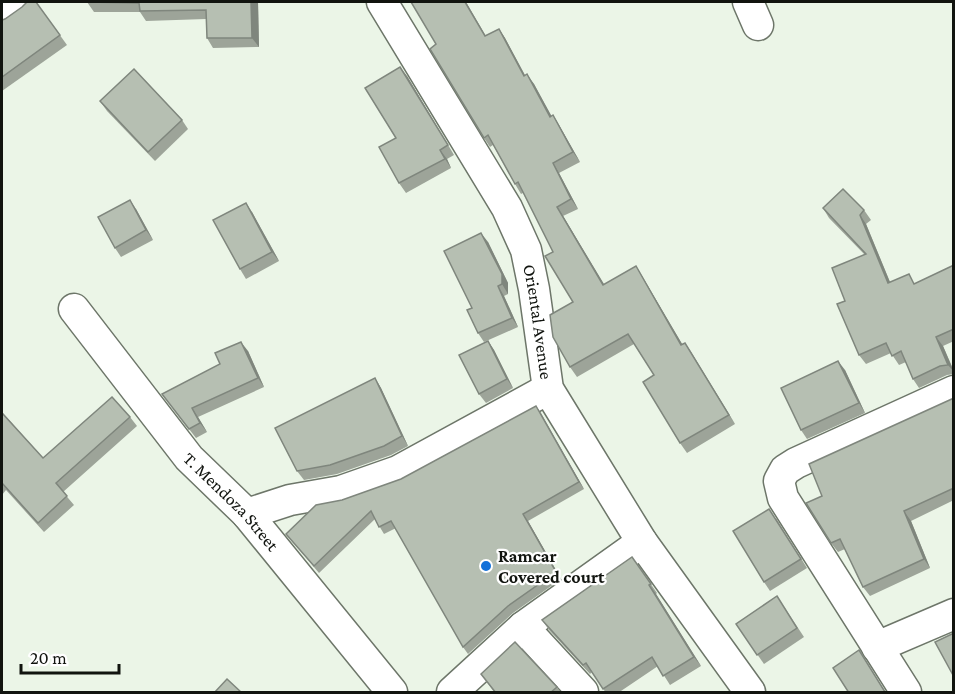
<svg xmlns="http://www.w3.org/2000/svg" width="955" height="694" font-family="'Crimson Pro',serif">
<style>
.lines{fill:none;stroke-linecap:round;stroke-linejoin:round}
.minor-casing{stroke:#6d7669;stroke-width:33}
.minor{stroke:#fff;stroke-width:30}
.wall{fill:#9da499}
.shaded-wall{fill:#7f867d}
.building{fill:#b6bfb2;stroke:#7f867d;stroke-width:1.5}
.poi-dot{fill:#1170d9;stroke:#fff;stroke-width:2}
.labels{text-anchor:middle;stroke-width:4.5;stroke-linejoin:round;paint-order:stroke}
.street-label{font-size:18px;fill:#11140f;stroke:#fff}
.poi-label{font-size:18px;font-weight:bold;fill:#11140f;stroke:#fff;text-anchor:start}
</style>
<rect width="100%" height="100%" fill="#ebf5e7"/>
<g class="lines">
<g class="minor-casing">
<g id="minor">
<path id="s1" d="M382,2L507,208L526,250L534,289L548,389L642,542L750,692"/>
<polyline points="748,2 758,25"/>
<polyline points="2,14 19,2"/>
<path id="s2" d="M74,309L189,458L247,514L392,692"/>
<polyline points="247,514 290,500 341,491 398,471 548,389"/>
<polyline points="523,627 583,692"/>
<polyline points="877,647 954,614"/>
<polyline points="452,692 523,627 642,542"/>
<polyline points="906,692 783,498 779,481 785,470 796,463 954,391"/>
</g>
</g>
<use href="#minor" class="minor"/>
</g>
<g class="wall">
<polygon points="36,2 67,45 2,91 2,20"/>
<polygon points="87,2 258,2 259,47 213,48 207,38 206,19 146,21 140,12 94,12"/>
<polygon points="499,29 505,38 525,75 534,84 551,116 553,115 559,125 580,162 559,173 578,209 563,216 604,285 636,266 642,276 682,344 685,343 691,352 735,424 687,453 680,443 654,375 634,344 577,377 570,367 573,302 553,252 523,193 521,194 515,184 493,145 490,147 484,138 436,44 486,36"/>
<polygon points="407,76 454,155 447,159 451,168 406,193 399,183 396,138"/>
<polygon points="100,101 182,120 188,129 155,161 107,111"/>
<polygon points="823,208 864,210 871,220 866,224 890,282 916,283 954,265 954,341 943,346 954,371 954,374 947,375 919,388 913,379 906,362 899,365 891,353 866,364 859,355 845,301 865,255 829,218"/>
<polygon points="136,209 153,240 121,257 115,248"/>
<polygon points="252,212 279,261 246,279 240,269"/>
<polygon points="488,242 508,283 508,294 504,296 518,327 484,342 478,333 472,308"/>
<polygon points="488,341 494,350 513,388 486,403 479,394"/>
<polygon points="248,351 264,387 198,417 207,432 196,438 162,394"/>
<polygon points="845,370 865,413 807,439 801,430"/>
<polygon points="375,378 381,388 408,446 391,455 337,474 304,480 297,471"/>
<polygon points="954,398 954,500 911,521 930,568 870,596 863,587 845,549 838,552 831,543 822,496"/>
<polygon points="536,406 584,489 528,521 561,579 513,613 468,654 463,647 396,528 384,534 375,519 319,573 286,534 342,500 401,479"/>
<polygon points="2,412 43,458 130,417 137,426 63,492 74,505 44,532 6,490 2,495"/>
<polygon points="776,518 807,568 770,591 764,582"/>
<polygon points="632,557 657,593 656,594 701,666 670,685 658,666 618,693 606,693 592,672 590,674 549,630 542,620"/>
<polygon points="777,596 804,637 764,664 736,624"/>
<polygon points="481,674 557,687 561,693 495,693"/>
</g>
<g class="shaded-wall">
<polygon points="251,2 258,2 259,47 252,38"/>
<polygon points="465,2 466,2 491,45 485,36"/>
<polygon points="499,29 505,38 530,85 524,76"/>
<polygon points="400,67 407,76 454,155 448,145"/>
<polygon points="527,74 534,84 557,126 550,117"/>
<polygon points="553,115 559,125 580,162 573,152"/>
<polygon points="440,150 447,159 451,168 445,159"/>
<polygon points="553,163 559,173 578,209 571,199"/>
<polygon points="130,200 136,209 153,240 146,230"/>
<polygon points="246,203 252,212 279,261 272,252"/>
<polygon points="557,207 563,216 610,294 603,285"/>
<polygon points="860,215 866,224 894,292 888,283"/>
<polygon points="481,233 488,242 508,283 508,294 502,284"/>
<polygon points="636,266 642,276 688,354 681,345"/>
<polygon points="498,286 504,296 518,327 512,318"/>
<polygon points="936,337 943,346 954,372 948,365"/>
<polygon points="488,341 494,350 513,388 507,379"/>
<polygon points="241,342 248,351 264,387 258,378"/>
<polygon points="685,343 691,352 735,424 729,415"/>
<polygon points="838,361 845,370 865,413 859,403"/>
<polygon points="375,378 381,388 408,446 402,436"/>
<polygon points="536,406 541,413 584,489 579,482"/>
<polygon points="192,408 198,417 207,432 200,423"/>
<polygon points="904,511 911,521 930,568 924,559"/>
<polygon points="523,514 528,521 561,579 556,572"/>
<polygon points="649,585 656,594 701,666 694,657"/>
</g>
<g class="building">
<polygon points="27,2 36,2 60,35 2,77 2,20 5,19 22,7"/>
<polygon points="87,2 251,2 252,38 207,38 206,10 140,11 139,3"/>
<polygon points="411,2 465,2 485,36 499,29 524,76 527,74 550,117 553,115 573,152 553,163 571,199 557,207 603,285 636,266 681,345 685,343 729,415 680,443 643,382 654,375 628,334 570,367 553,337 550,315 573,302 545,256 553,252 518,182 515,184 488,135 484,138 430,49 436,44"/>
<polygon points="400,67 448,145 440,150 445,159 399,183 379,147 396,138 365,88"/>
<polygon points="134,69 182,120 148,152 100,101"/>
<polygon points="843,189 864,210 860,215 888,283 909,274 914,284 954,265 954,329 936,337 948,365 940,366 913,379 901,351 892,356 886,343 859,355 837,304 845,301 832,268 866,254 823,208"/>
<polygon points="130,200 146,230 115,248 98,217"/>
<polygon points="246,203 272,252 240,269 213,220"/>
<polygon points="481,233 502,274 502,284 498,286 512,318 478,333 467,310 472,308 444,251"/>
<polygon points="488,341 507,379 479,394 459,355"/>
<polygon points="241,342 258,378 192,408 200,423 189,429 162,394 220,364 215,353"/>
<polygon points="838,361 859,403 801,430 781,388"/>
<polygon points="375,378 402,436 384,446 330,465 297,471 275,428"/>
<polygon points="112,397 130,417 56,483 67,496 38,523 2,483 2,413 43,458"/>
<polygon points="954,398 954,488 904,511 924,559 863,587 840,539 831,543 806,503 822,496 809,464"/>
<polygon points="536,406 579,482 523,514 556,572 508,606 463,647 391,521 379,527 371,511 314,566 286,534 316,505 342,500 401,479"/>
<polygon points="769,509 801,559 764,582 733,531"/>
<polygon points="632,557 651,584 649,585 694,657 663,676 652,657 603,689 586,663 583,665 542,620"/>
<polygon points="777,596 797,628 757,655 736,624"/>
<polygon points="954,633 954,677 935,642"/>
<polygon points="515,642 557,687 550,693 496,693 481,674"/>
<polygon points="859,650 885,692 886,693 849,693 833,668"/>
<polygon points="227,679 242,693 214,693"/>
</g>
<circle class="poi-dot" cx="486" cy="566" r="6"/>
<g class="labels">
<g class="street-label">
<text dy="6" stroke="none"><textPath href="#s1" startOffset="360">Oriental Avenue</textPath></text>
<text dy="6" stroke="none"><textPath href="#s2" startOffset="249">T. Mendoza Street</textPath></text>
</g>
<g class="poi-label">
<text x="498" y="562">Ramcar<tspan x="498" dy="21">Covered court</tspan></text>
</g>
</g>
<rect width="955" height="694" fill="none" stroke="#11140f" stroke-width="6"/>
<path d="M21 664v9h98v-9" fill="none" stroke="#11140f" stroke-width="3"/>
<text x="30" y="664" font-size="18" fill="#11140f" stroke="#ffffff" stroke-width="4.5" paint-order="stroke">20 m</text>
</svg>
